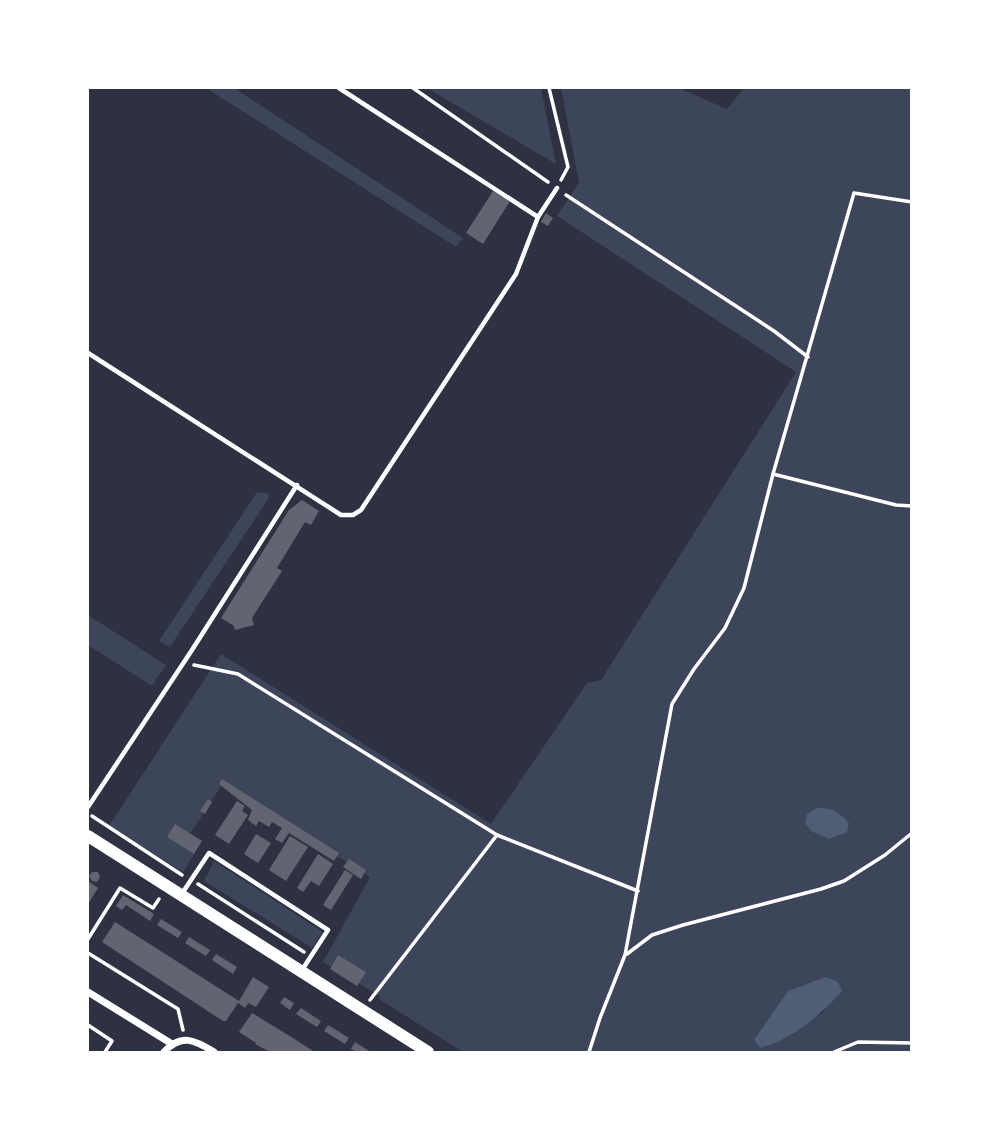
<svg xmlns="http://www.w3.org/2000/svg" width="999" height="1140" font-family="Ubuntu,sans-serif">
<style>
.green{fill:#3c4559;fill-rule:evenodd}
.water{fill:#4f5d75}
.building{fill:#626471}
.lines{fill:none;stroke-linecap:round;stroke-linejoin:round}
.path{stroke:#fff;stroke-width:3.5}
.service{stroke:#fff;stroke-width:4.5}
.minor{stroke:#fff;stroke-width:7}
.tertiary{stroke:#fff;stroke-width:12}
</style>
<rect width="100%" height="100%" fill="#2d3142"/>
<g class="green">
<polygon points="206,88 234,88 463,238 456,247"/>
<polygon points="427,88 541,88 556,164"/>
<path d="M561,88H679L727,109L744,88H911V1052H463L379,999L380,996L323,962L370,877L223,783L183,845L195,853L183,872L109,826L221,654L491,824L587,683L601,680L796,372L557,216L579,183ZM788,991L825,1011L801,1026L754,1041Z"/>
<polygon points="257,492 269,494 269,498 170,647 159,641"/>
<polygon points="88,615 166,665 152,686 88,645"/>
<polygon points="214,861 323,932 312,948 204,881"/>
</g>
<g class="water">
<path d="M817,808C832,807 839,812 849,823L847,832L829,839L811,831L805,823L807,814Z"/>
<path d="M826,977L838,982L842,991C822,1014 790,1041 760,1048L754,1040L788,991Z"/>
</g>
<g class="building">
<polygon points="493,191 510,201 483,244 466,233"/>
<polygon points="546,213 553,218 548,226 541,222"/>
<polygon points="302,500 319,511 311,525 305,522 277,568 282,571 252,618 254,625 235,630 234,626 221,618 289,510"/>
<polygon points="222,779 339,853 334,861 289,833 282,843 275,839 282,828 272,822 269,827 259,821 256,826 248,820 252,810 219,784"/>
<polygon points="208,799 212,802 205,814 200,811"/>
<polygon points="237,801 245,806 242,811 248,815 229,844 215,835"/>
<polygon points="175,824 202,841 194,854 167,837"/>
<polygon points="256,834 271,843 258,863 244,854"/>
<polygon points="290,836 308,847 286,881 269,870"/>
<polygon points="318,854 333,864 319,886 311,881 303,892 297,888"/>
<polygon points="349,859 366,870 361,879 343,867"/>
<polygon points="345,870 353,875 331,910 323,905"/>
<polygon points="92,872 98,872 100,877 97,882 92,881 89,876"/>
<polygon points="88,881 98,888 88,904"/>
<polygon points="123,895 154,914 150,921 126,905 122,910 116,906"/>
<polygon points="161,919 182,932 178,938 157,925"/>
<polygon points="115,922 239,1001 253,977 269,987 256,1007 248,1003 245,1008 238,1003 226,1021 223,1021 102,942"/>
<polygon points="189,937 210,950 206,956 185,943"/>
<polygon points="216,954 237,967 233,974 212,960"/>
<polygon points="338,955 366,972 357,986 330,969"/>
<polygon points="284,997 294,1003 290,1010 280,1003"/>
<polygon points="301,1008 321,1021 317,1027 296,1014"/>
<polygon points="252,1013 280,1030 315,1052 270,1052 255,1044 256,1043 239,1032"/>
<polygon points="328,1025 349,1038 345,1044 324,1031"/>
<polygon points="355,1042 366,1049 371,1052 357,1052 351,1049"/>
</g>
<g class="lines">
<g class="path">
<polyline points="413,88 548,182"/>
<polyline points="549,88 568,167 561,180"/>
<polyline points="566,195 774,331 808,357"/>
<polyline points="773,474 896,505 912,506"/>
<polyline points="194,665 238,674 497,835 638,891"/>
<polyline points="92,816 182,875"/>
<polyline points="198,884 304,952"/>
<polyline points="88,939 120,888 153,908 159,899"/>
<polyline points="88,953 178,1009 183,1030"/>
<polyline points="627,954 652,935 683,925 821,889 844,881 885,855 912,833"/>
<polyline points="370,1000 497,835"/>
<polyline points="88,1025 112,1041 105,1052"/>
<polyline points="589,1052 600,1018 625,955 672,704 694,669 725,628 744,588 773,474 854,193 912,202"/>
<polyline points="834,1052 858,1042 912,1043"/>
</g>
<g class="service">
<polyline points="339,88 538,217"/>
<polyline points="88,353 341,515 353,515 361,510 516,274 538,217 557,188"/>
<polyline points="88,807 192,650 297,485"/>
<polyline points="181,895 209,853 328,930 302,970"/>
</g>
<g class="minor">
<polyline points="88,992 172,1044"/>
<path d="M164,1052C181,1033 195,1040 214,1052"/>
</g>
<polyline class="tertiary" points="88,836 428,1052"/>
</g>
<rect width="999" height="1140" fill="none" stroke="#ffffff" stroke-width="178"/>
</svg>
